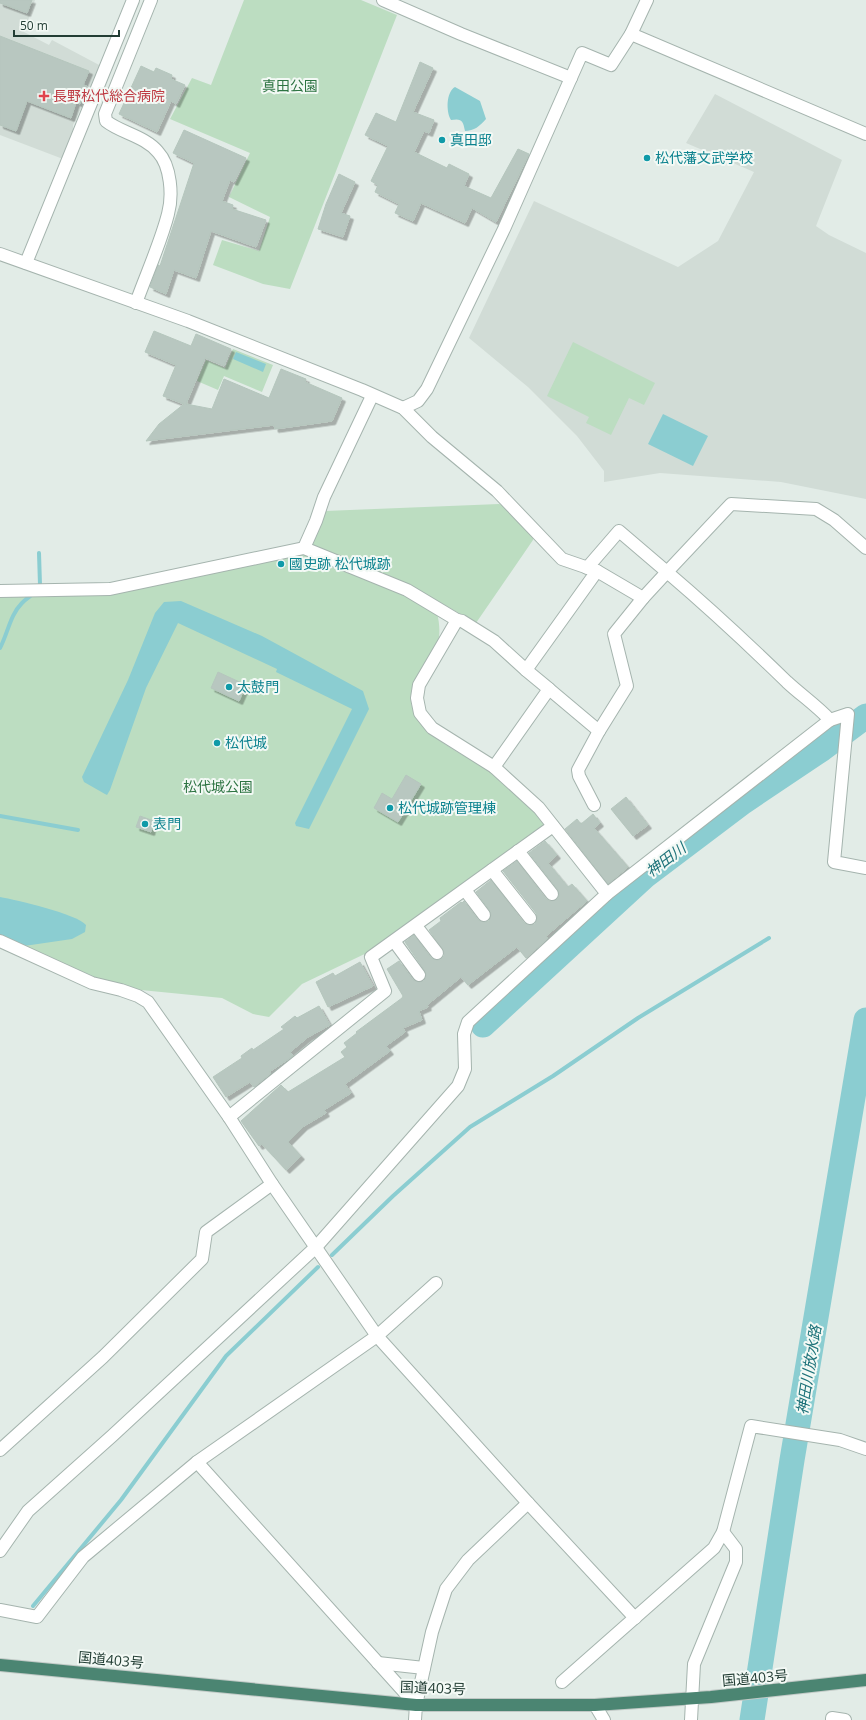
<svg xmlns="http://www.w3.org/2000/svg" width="866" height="1720" font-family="'Open Sans','Noto Sans JP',sans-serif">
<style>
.built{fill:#d1dcd6}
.green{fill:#bcddc1}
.water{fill:#8bcdd1}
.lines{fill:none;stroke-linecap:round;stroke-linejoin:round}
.stream{stroke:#8bcdd1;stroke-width:4}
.river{stroke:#8bcdd1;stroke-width:25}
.building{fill:#b8c7c0;stroke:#b5c6bd;filter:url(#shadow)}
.minor-casing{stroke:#a5b4ae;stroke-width:14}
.tertiary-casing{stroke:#a5b4ae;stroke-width:14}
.trunk-casing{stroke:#c1c9c6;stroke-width:14}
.minor{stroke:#fff;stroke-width:12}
.tertiary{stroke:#fff;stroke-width:12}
.trunk{stroke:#4b8572;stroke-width:12}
.health-dot{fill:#e0444e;stroke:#f3f9f5;stroke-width:1.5}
.culture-dot{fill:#0f9aa8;stroke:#f3f9f5;stroke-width:1.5}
.labels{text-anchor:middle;stroke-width:4;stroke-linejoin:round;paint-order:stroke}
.park-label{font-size:14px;fill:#2d7442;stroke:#f3f9f5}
.health-label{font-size:14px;fill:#be3a42;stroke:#f3f9f5;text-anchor:start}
.culture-label{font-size:14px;fill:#0d838f;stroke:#f3f9f5;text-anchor:start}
.street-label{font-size:14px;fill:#223d34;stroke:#f3f9f5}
.water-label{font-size:15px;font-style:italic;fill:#1d7279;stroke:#f3f9f5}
</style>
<defs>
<filter id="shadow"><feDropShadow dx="3.5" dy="3.5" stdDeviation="0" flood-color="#0004"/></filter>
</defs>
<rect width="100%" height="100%" fill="#e2ece7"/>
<g class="built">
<polygon points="0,0 35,0 24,32 49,45 52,40 101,66 73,125 73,136 63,159 0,135"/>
<polygon points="715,94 842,160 816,226 829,235 866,253 866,499 781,482 660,473 604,482 604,471 577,436 528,387 469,338 534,201 678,267 718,241 754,172 686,143"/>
</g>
<g class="green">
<polygon points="244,0 361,0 397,15 290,289 263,284 213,265 222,240 259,251 270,217 229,197 250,153 170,119 192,78 211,85"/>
<polygon points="573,342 655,383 644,405 629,398 611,435 586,423 589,417 547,396"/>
<polygon points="233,349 273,365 262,392 224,376 218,390 197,381 206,360 225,368"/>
<polygon points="499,504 502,505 533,536 533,540 476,623 412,586 311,544 325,511"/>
<path d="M304,553C349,571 394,589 437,613C439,621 440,629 439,637C435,655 413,673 411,694C406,733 471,757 497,775C515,788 531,808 547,823L375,949L302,984L269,1017L253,1014L222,998L141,990L93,978L0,935V597L158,585Z"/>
</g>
<g class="water">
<path d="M455,87L480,101L486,119C480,126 474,131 465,131C463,121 462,118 451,120C446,112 446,92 455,87Z"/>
<polygon points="236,352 266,364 263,372 233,359"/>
<polygon points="663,414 708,436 693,466 648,444"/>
<polygon points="181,601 262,636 363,691 369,709 309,829 296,826 295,823 352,709 276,672 277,669 178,623 146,688 110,790 107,795 105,794 84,782 82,777 128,680 155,613 164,602"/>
<path d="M0,897C16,900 77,914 86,925L85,932L72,939L24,946L0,935Z"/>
</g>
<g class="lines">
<g class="stream">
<path d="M0,648C8,633 10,615 22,603C29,596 36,594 40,585L39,553"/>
<polyline points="0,816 78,830"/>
<polyline points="332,1255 393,1196 470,1127 553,1076 638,1018 769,938"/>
<polyline points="33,1606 121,1500 226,1356 318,1267"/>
</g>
<g class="river">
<polyline points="483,1025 645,876 743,802 822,749 866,716"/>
<polyline points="752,1720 792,1460 866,1020"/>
</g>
</g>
<g class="building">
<polygon points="0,0 32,0 27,13 0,3"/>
<polygon points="0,36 89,71 83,85 87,86 80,104 76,102 71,118 27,101 16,131 0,125"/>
<polygon points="420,62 433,68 413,112 434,120 429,133 424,131 414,152 447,168 449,164 469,174 464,186 491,198 518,149 529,154 496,222 472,208 465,223 421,203 413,221 395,213 399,204 375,192 378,185 371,181 388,146 365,135 376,113 396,122"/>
<polygon points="141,66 154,72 156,68 172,75 171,79 185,85 176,104 171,101 157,132 119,114"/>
<polygon points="184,130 246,158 234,182 230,180 222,201 233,205 232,209 266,220 256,247 211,231 196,278 174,270 166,294 150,287 158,265 160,266 194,163 173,153"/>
<polygon points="339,174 355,182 341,213 350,216 343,237 318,229 326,204"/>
<polygon points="154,331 191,346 196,334 231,349 224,366 205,358 186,404 212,409 224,379 269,398 281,369 306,379 305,382 342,398 332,421 275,429 274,425 146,441 159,424 184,404 163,396 176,365 145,352"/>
<polygon points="218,672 246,685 239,701 211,688"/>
<polygon points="406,775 421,784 398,822 374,808 382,793 392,799"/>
<polygon points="626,797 648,825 633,836 611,809"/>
<polygon points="593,814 600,823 594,828 628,867 608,884 565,829 577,819 581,824"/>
<polygon points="140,816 154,821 151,832 136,827"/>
<polygon points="545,841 557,855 548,863 568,887 572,884 587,901 546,936 548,938 526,958 517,947 468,985 461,977 427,1005 428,1007 419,1011 422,1020 403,1028 405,1032 386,1046 390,1051 345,1084 351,1093 324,1110 326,1113 304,1126 288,1142 301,1156 286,1170 262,1144 259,1146 241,1121 281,1085 288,1092 345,1057 341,1052 347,1047 344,1043 357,1033 356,1032 402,998 403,996 387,969 399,961 413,980 419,982 424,981 426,975 425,971 405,942 414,935 431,958 438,960 444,956 444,952 429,930 441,921 440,918 461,902 462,903 464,901 478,920 485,922 489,921 491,914 490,911 476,892 491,880 524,923 531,925 535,924 537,917 536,913 503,871 517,861 546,899 550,901 556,900 559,896 558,890 529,853"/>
<polygon points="360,962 373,986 328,1007 316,982 333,973 335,976"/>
<polygon points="319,1006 330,1025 308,1037 290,1052 293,1056 269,1072 271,1073 254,1087 250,1082 226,1097 213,1077 242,1058 241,1056 252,1048 253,1050 284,1029 281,1027 295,1016 297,1018"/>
</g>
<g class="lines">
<g class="minor-casing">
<g id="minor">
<polyline points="383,0 461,34 571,78"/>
<polyline points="631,34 866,134"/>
<path d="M0,254L188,321L362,390L403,408L432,437L497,491L562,559L597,571L643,598L667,572C708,607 748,644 787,682C801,695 817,706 830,720L848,714L834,862L866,868"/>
<polyline points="26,263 133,0"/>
<path d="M136,303C146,275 161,242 168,214C173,196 171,166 158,152C145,136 121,133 106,121L105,114L151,0"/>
<polyline points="403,408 418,401 427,389 504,229 582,53 611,65 631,34 647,0"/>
<polyline points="304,548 316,521 324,497 372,396"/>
<polyline points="587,568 619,531 667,572 731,504 816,509 834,520 866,548"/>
<polyline points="0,591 110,589 304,548 407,590 457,620 419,685 417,698 420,713 432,728 494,767 539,808 607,894"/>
<polyline points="457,620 462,621 494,641 526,670"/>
<polyline points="549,689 599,731 627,686 614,634 643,598"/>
<polyline points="494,767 549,689 526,670 597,571"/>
<polyline points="594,805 579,776 578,770 599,731"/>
<polyline points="518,851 552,894"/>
<polyline points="492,870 530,918"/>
<polyline points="465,890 484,915"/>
<polyline points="416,926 437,953"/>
<polyline points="0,941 92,983 121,990 138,996 148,1002 229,1117 272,1184 206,1232 202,1259 103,1357 0,1450"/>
<polyline points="394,941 419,975"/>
<polyline points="229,1117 385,991 371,957 553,826"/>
<polyline points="272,1184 377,1336 528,1503 635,1618"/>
<polyline points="316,1247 458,1086 465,1069 464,1034 468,1022 607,894 830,720"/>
<polyline points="197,1462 416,1705"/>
<polyline points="0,1610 37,1617 83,1557 197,1462 377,1336 436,1283"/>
<polyline points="378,1663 424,1668"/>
<polyline points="562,1682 714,1548 723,1532 751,1426 840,1440 866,1449"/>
<polyline points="416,1705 432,1632 446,1589 468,1560 528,1503"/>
<polyline points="595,1705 604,1720"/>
<polyline points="691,1720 694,1664 736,1562 736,1549 723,1532"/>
<polyline points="832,1720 832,1718 845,1720"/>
</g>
</g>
<g class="tertiary-casing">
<g id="tertiary">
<polyline points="0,1551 28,1511 112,1436 316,1247"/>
<polyline points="415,1720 416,1705"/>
</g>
</g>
<g class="trunk-casing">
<polyline id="trunk" points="0,1665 416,1705 595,1705 711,1697 866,1680"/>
</g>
<use href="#minor" class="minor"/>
<use href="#tertiary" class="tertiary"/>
<use href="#trunk" class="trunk"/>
</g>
<path class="health-dot" d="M42 90h4v4h4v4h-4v4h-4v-4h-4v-4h4z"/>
<g class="culture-dot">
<circle cx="442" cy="140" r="4"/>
<circle cx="647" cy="158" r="4"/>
<circle cx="281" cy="564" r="4"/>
<circle cx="229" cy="687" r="4"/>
<circle cx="217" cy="743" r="4"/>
<circle cx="390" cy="808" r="4"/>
<circle cx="145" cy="824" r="4"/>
</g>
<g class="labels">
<g class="park-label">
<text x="290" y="91">真田公園</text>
<text x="218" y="792">松代城公園</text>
</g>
<g class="health-label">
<text x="53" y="101">長野松代総合病院</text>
</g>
<g class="culture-label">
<text x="450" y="145">真田邸</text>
<text x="655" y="163">松代藩文武学校</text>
<text x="289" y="569">國史跡 松代城跡</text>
<text x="237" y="692">太鼓門</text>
<text x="225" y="748">松代城</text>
<text x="398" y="813">松代城跡管理棟</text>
<text x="153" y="829">表門</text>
</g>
<g class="street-label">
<text transform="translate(111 1660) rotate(5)" y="5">国道403号</text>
<text transform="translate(755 1678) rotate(-5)" y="5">国道403号</text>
<text transform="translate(433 1688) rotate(2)" y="5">国道403号</text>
</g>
<g class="water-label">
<text transform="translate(666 860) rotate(-37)" y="5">神田川</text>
<text transform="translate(809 1370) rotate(-81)" y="5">神田川放水路</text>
</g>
</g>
<path d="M14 30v6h105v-6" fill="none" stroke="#223d34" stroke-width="2"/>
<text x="20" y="30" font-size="12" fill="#223d34" stroke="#f3f9f5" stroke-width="3" paint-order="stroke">50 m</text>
</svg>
